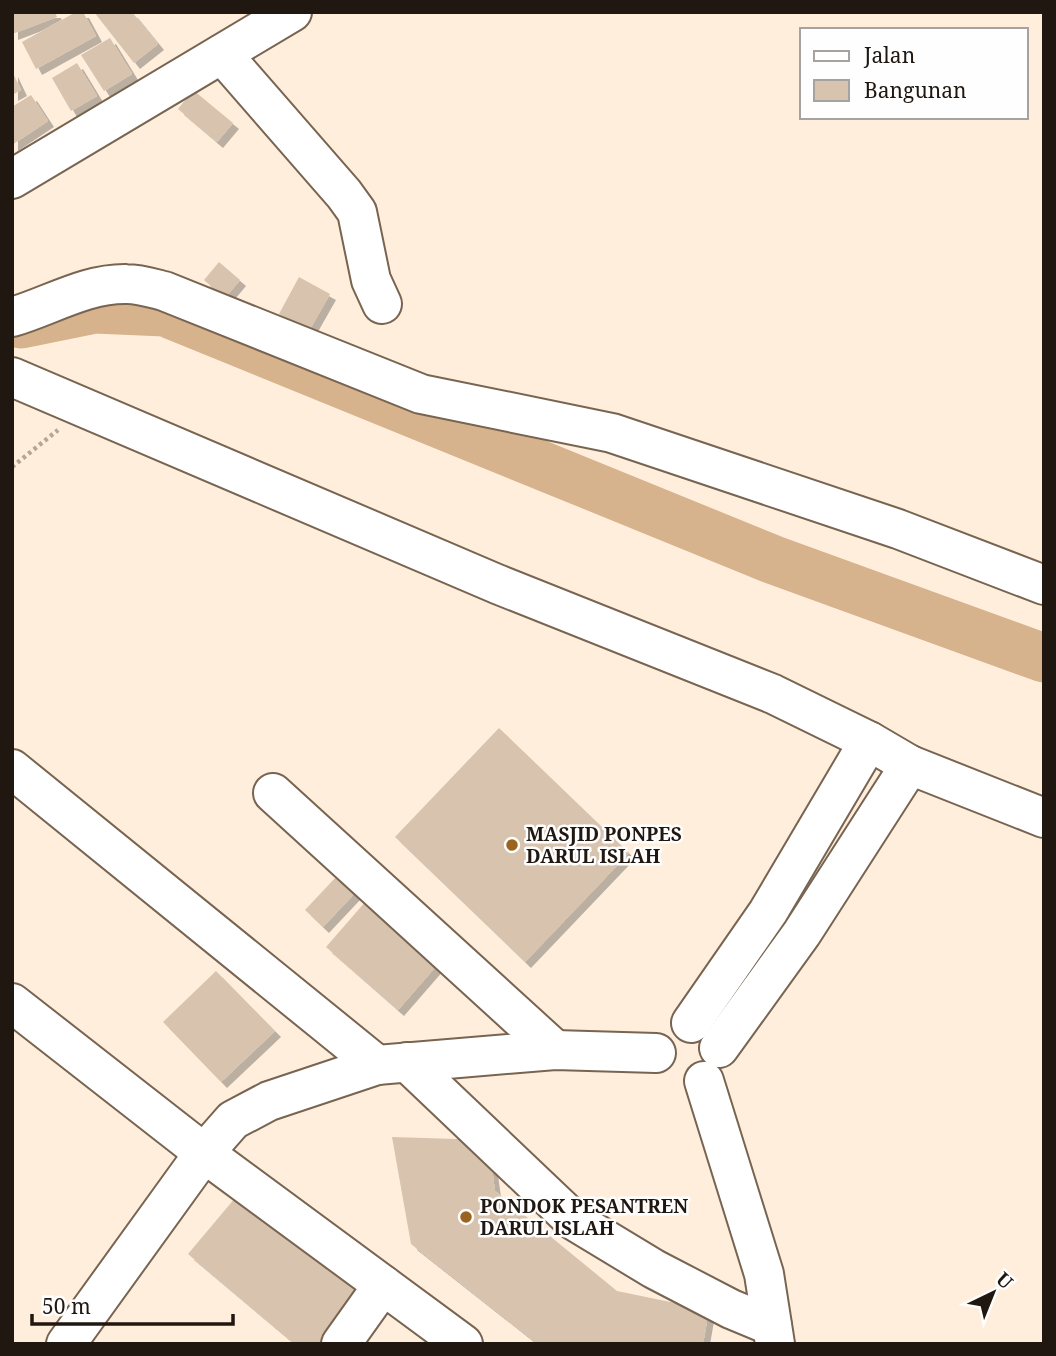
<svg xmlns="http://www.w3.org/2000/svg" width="1056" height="1356" font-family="'Noto Serif',serif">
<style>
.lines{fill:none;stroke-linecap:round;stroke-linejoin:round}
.river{stroke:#d6b28d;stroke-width:49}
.building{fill:#d7c3ae;filter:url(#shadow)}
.minor-casing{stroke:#776451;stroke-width:42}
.path{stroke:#b5a798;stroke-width:4.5;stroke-dasharray:3.5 3.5;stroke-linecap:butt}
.minor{stroke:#fff;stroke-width:38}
.poi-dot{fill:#9b641e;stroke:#fefefe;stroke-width:2.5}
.labels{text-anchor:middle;stroke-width:5;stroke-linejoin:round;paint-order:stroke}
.poi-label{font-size:19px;font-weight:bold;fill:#1f1710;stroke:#fefefe;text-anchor:start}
</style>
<defs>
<filter id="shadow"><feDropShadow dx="6" dy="6" stdDeviation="0" flood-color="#0004"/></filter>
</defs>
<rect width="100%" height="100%" fill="#ffeedc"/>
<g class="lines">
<polyline class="river" points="21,324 95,309 165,312 774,560 1044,658"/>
</g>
<g class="building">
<polygon points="12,12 55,12 57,17 12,34"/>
<polygon points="76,12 83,12 96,36 36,69 22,42"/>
<polygon points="94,12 132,12 158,44 134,63"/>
<polygon points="110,38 132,74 104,91 81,55"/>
<polygon points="77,63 97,96 71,111 52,78"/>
<polygon points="12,71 21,90 12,95"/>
<polygon points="193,90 233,123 217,142 178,109"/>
<polygon points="31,95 48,121 12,145 12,107"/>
<polygon points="219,262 240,280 225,298 204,280"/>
<polygon points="299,277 330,294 309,331 279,314"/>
<polygon points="499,728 629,853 525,962 395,837"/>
<polygon points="336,877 354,894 323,927 305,910"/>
<polygon points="373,893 445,956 398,1010 326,947"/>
<polygon points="216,971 275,1031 221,1082 163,1022"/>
<polygon points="392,1137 488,1140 495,1191 617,1291 709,1310 703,1344 538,1344 411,1244"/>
<polygon points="246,1185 368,1287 320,1344 295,1344 188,1254"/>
</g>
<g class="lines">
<g class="minor-casing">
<g id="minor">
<polyline points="222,54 344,194 357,212 371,280 382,304"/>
<polyline points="12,179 292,12"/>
<path d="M12,317C50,306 86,283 127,284C139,284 152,288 164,291L421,394L612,433L898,529L1044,585"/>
<polyline points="12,377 497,584 773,694 869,741 910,765 1044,818"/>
<polyline points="12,769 377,1065"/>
<polyline points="273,793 555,1050"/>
<polyline points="12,1003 204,1153 463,1344"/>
<polyline points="691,1023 768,912 869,741"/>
<polyline points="719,1048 802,933 910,765"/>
<polyline points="407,1062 573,1220 654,1269 731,1309 772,1326"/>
<polyline points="704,1081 764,1274 775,1344"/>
<polyline points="66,1344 204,1153 233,1120 269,1101 377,1065 555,1050 656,1053"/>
<polyline points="341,1344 383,1285"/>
</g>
</g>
<polyline class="path" points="12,467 58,430"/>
<use href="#minor" class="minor"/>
</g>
<g class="poi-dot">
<circle cx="512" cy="845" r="7"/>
<circle cx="466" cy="1217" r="7"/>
</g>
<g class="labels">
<g class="poi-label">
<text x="526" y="841">MASJID PONPES<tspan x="526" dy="22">DARUL ISLAH</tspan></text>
<text x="480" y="1213">PONDOK PESANTREN<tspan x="480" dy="22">DARUL ISLAH</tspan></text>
</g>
</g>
<rect width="1056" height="1356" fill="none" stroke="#1f1710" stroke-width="28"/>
<rect x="800" y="28" width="228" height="91" fill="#fefefe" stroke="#a5a29f" stroke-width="2"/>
<rect x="814" y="51" width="35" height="10" fill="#ffffff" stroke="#a5a29f" stroke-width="2"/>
<text x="864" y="63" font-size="21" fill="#1f1710">Jalan</text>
<rect x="814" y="80" width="35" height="21" fill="#d7c3ae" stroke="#a5a29f" stroke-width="2"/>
<text x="864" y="98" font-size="21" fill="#1f1710">Bangunan</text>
<g transform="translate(993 1293) rotate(43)" stroke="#fefefe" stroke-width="5" paint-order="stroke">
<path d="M0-5L12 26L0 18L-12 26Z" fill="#1f1710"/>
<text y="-10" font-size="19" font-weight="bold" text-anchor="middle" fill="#1f1710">U</text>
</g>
<path d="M32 1314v10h201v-10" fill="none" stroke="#1f1710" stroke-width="3.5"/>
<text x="42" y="1314" font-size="21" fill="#1f1710" stroke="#fefefe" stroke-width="5" paint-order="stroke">50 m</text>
</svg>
